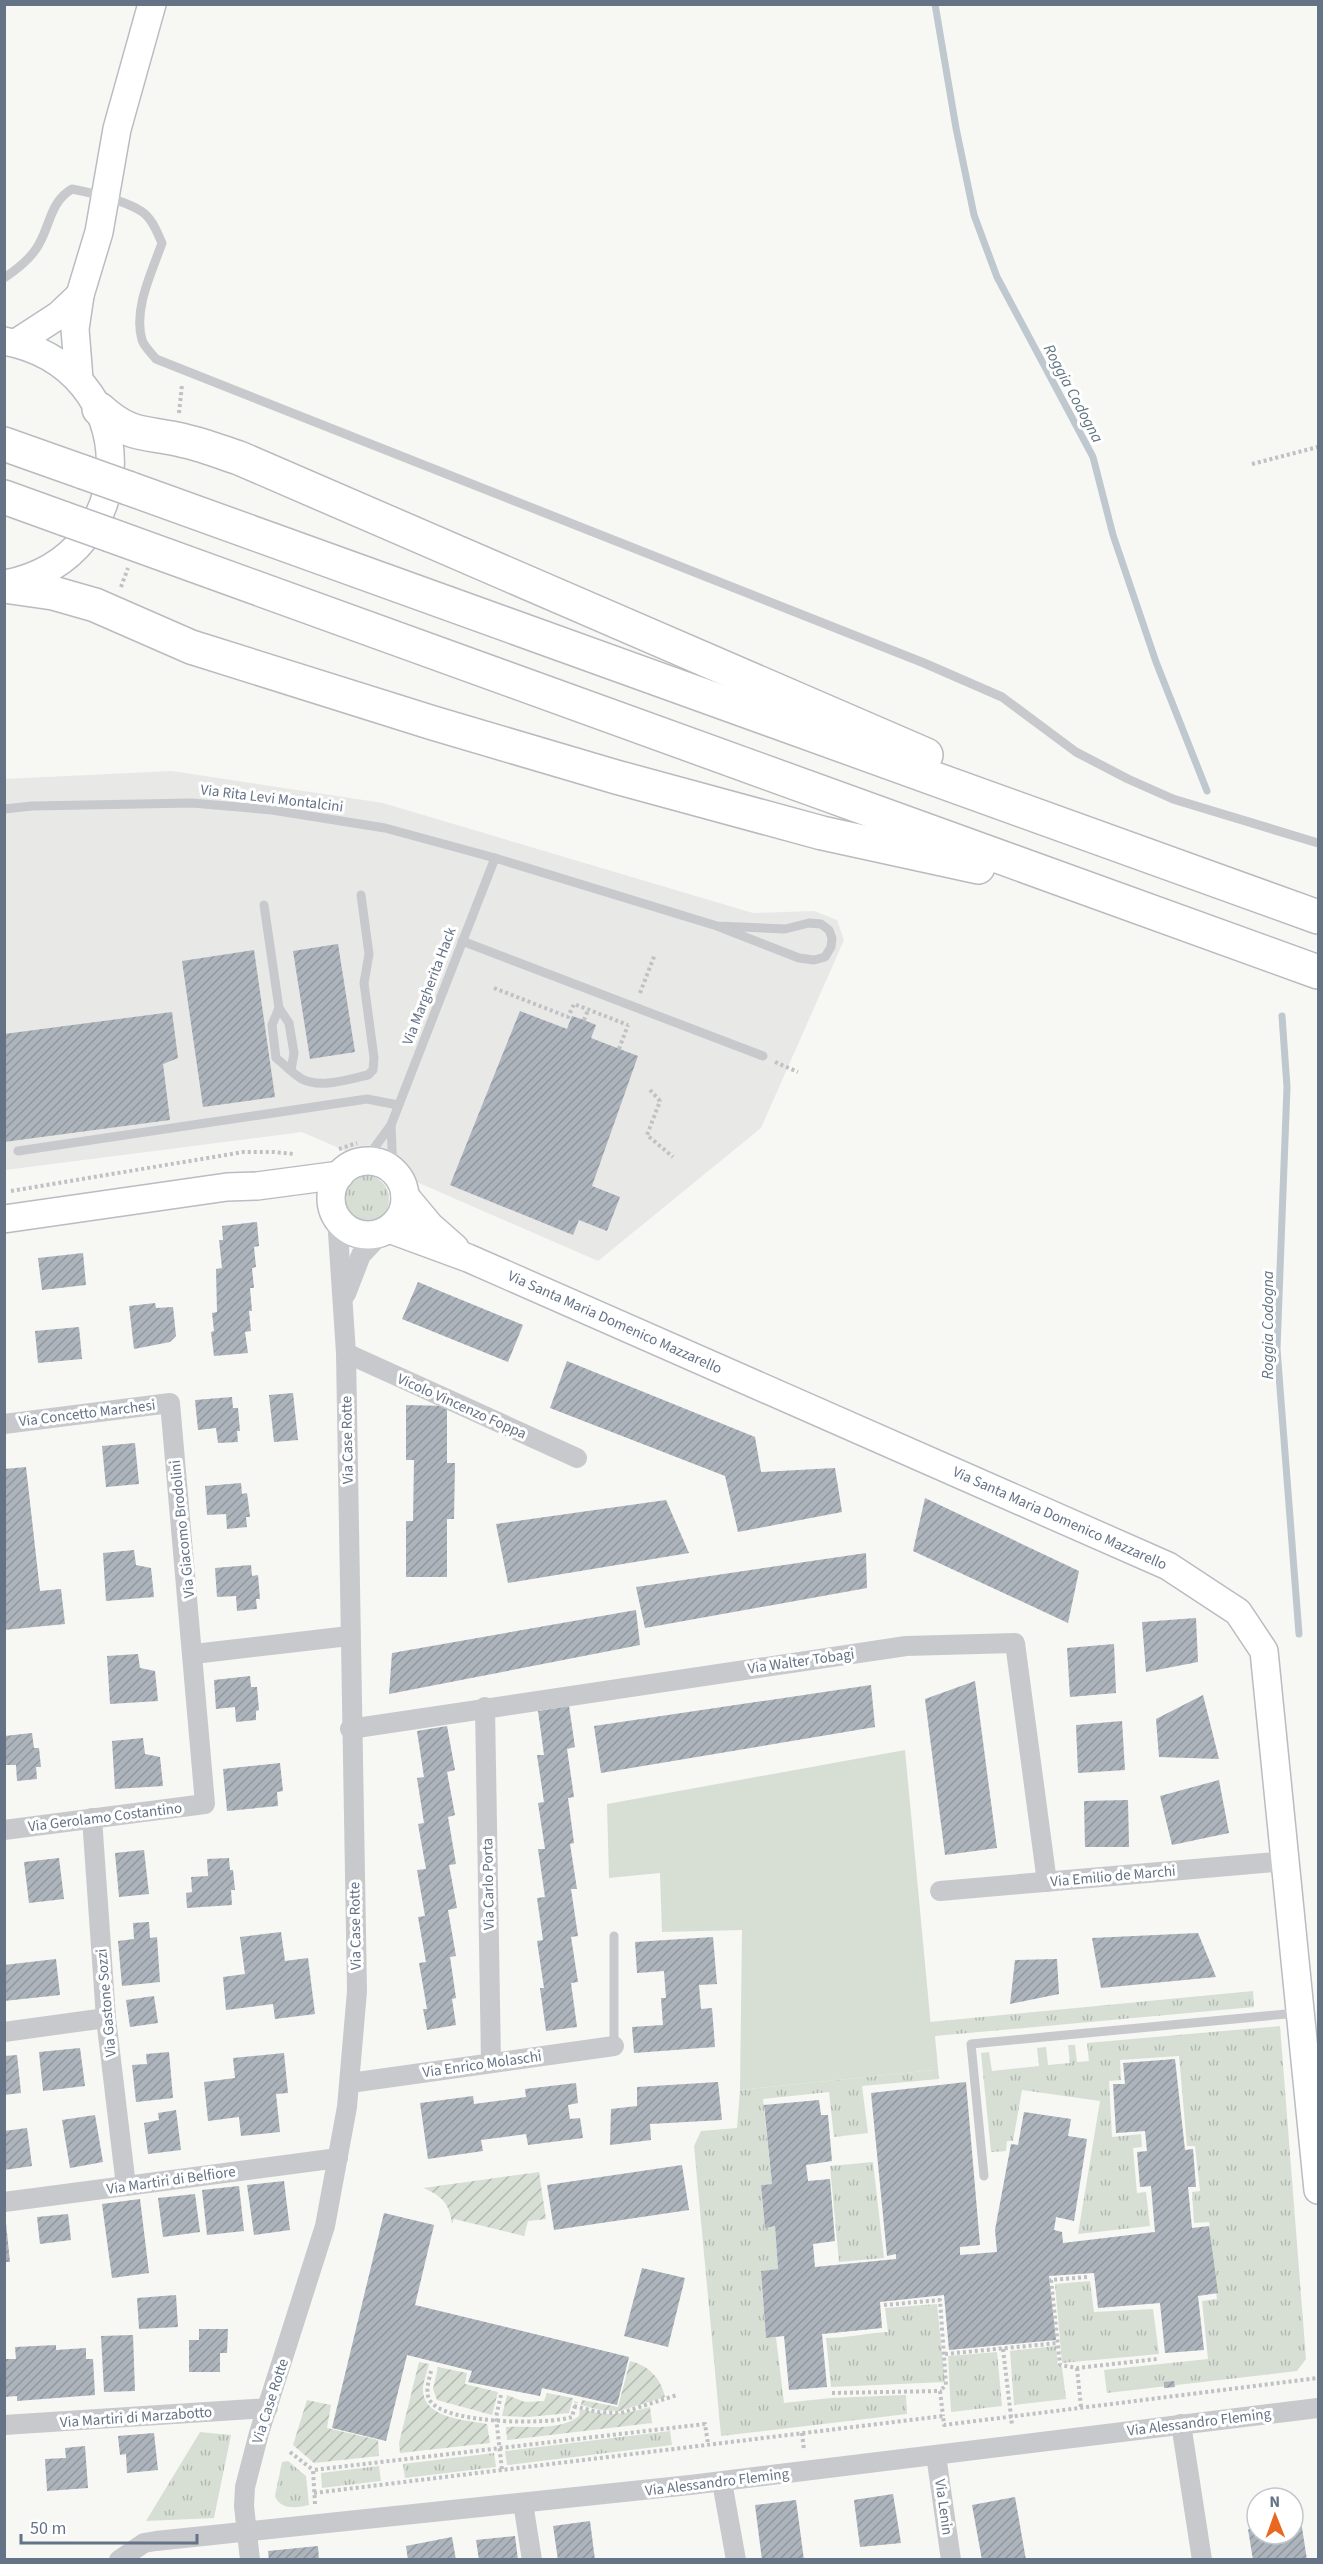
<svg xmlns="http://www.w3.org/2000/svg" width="1323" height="2564" font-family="'Source Sans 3',sans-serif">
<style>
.built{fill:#e8e8e7}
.grass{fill:url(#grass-tufts)}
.park{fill:#d7dfd5}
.garden{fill:url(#garden-furrows)}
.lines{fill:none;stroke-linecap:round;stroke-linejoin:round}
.stream{stroke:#bec8ce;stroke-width:7}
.building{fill:url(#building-hatch)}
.secondary-casing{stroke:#b9bcc2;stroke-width:30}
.highway-casing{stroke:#b9bbbf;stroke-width:36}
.path{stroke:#c0c1c4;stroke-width:4;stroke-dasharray:3 3;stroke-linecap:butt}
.lane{stroke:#c7c9cd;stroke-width:9}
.street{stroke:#c7c9cd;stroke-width:20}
.secondary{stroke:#fff;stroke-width:27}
.highway{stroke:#fff;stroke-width:33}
.highway-bridge-casing{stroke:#b9bbbf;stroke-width:36;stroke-linecap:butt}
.highway-bridge{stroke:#fff;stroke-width:33}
.labels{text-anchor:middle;stroke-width:6;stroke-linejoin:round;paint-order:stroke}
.street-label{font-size:15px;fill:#657386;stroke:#fff}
.water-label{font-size:16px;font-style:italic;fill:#607583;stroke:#fff}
</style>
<defs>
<pattern id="grass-tufts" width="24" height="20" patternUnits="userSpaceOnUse" patternTransform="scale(1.5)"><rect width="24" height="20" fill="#d7dfd5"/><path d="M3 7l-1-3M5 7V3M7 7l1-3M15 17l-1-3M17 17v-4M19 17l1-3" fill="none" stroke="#b2b9b2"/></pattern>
<pattern id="garden-furrows" width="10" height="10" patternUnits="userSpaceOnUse" patternTransform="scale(1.5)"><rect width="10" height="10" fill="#d7dfd5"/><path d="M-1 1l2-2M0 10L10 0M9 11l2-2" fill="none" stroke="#b2b9b2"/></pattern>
<pattern id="building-hatch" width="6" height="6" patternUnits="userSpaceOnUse" patternTransform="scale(1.5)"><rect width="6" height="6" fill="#adb4bb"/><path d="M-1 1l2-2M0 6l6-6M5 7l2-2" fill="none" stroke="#90979e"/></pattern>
</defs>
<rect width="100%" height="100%" fill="#f7f7f4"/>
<polygon class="built" points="172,771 383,803 753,913 814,911 837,920 844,940 761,1128 598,1261 302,1132 5,1170 4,779"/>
<g class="grass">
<circle cx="365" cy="1199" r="24"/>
<polygon points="1253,1991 1254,2007 935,2036 939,2079 862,2086 868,2133 834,2137 829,2092 763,2099 772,2184 761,2185 765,2227 775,2226 778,2269 761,2272 766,2338 776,2337 784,2403 831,2398 906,2395 907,2414 721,2436 694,2146 701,2131 737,2128 740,2090 934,2070 930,2022"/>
<polygon points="1280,2026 1306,2359 1297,2371 1107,2393 1104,2370 1208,2359 1202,2301 1217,2299 1209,2222 1194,2223 1192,2192 1200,2191 1195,2146 1187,2146 1179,2056 1120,2060 1121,2080 1109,2081 1112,2137 1141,2134 1142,2147 1133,2148 1137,2193 1146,2192 1150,2226 1078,2234 1100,2101 1022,2090 1013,2141 1007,2141 1006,2151 991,2152 981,2053 989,2052 992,2071 1039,2066 1037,2048 1046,2047 1048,2065 1070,2063 1068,2045 1075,2045 1077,2062 1089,2061 1087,2043"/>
<polygon points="873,2162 884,2258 839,2262 830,2166"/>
<polygon points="1090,2281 1094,2312 1153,2309 1159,2354 1062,2363 1055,2284"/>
<path d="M937,2304L945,2382L831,2387L826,2338C848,2338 867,2333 888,2332L885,2308Z"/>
<polygon points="1056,2346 1058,2367 1062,2367 1066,2399 1014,2405 1010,2351"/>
<polygon points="997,2352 1002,2406 951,2412 948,2356"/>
<polygon points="670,2431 672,2445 507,2465 505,2451"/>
<polygon points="200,2432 231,2435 214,2518 146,2521"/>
<polygon points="494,2453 496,2467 405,2478 403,2464"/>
<path d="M288,2461L306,2476L309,2505C297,2508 280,2510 275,2496L282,2462Z"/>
<polygon points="379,2466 381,2481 322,2488 321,2473"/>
</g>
<polygon class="park" points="905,1750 935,2070 740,2090 742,1930 662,1932 660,1873 609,1878 607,1804"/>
<g class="garden">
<path d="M539,2172L546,2219L528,2221L524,2236L454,2219L452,2224C450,2204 441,2195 423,2188Z"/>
<path d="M630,2361C648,2365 661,2378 665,2397L619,2411L600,2410L581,2405L582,2400L618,2407Z"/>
<path d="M419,2362L429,2364C427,2373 422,2384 423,2392C426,2419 467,2420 487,2424L490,2443L400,2453L399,2443Z"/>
<polygon points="438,2367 467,2373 465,2384 498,2392 492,2415 437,2400 433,2389"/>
<polygon points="547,2393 573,2398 569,2413 529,2417 502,2416 507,2395 525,2402 544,2401"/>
<polygon points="307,2400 331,2405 327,2428 378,2440 379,2456 314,2463 293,2445"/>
<path d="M650,2407L652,2423L507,2440L506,2427C528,2426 561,2431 579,2416L580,2409C610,2417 621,2415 650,2407Z"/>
</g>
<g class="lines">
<g class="stream">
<polyline points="935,4 956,128 974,215 997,277 1093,457 1113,535 1156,662 1207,791"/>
<polyline points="1282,1016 1287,1087 1277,1349 1299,1634"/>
</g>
</g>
<g class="building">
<polygon points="338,944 355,1052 310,1059 293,951"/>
<polygon points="254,950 275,1097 203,1107 182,961"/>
<polygon points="520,1011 567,1029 572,1016 584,1020 596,1025 591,1038 638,1056 592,1186 620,1197 607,1231 579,1220 573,1235 450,1185"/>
<polygon points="172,1012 178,1058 163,1064 170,1120 4,1142 4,1034"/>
<polygon points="257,1222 259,1246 254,1247 256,1267 252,1268 254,1288 250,1288 252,1311 249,1311 251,1331 245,1332 248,1353 214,1356 211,1332 214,1331 212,1313 217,1312 216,1269 222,1268 219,1240 223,1240 222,1226"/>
<polygon points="83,1253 86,1285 42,1290 38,1258"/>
<polygon points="418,1282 523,1325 508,1362 402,1319"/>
<polygon points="155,1303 156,1308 173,1307 176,1336 170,1342 134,1349 129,1306"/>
<polygon points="79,1327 82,1359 38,1363 35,1331"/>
<polygon points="567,1361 755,1437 761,1472 835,1468 842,1512 738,1532 725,1476 550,1408"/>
<polygon points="293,1393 298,1440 274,1442 269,1395"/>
<polygon points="232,1397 233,1408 238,1408 240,1431 237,1431 238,1442 218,1443 216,1428 198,1430 195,1400"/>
<polygon points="406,1405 447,1406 447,1463 455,1463 454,1519 447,1519 447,1577 406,1577 406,1521 413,1521 414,1460 406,1460"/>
<polygon points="135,1443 139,1484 106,1487 102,1446"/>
<polygon points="26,1467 40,1591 61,1589 65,1624 4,1630 4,1469"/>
<polygon points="241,1483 242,1494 247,1493 250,1517 246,1517 247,1527 227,1529 226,1514 207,1515 205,1486"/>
<polygon points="925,1498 1079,1571 1068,1623 913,1551"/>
<polygon points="666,1500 689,1553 508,1583 496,1524"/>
<polygon points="134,1550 136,1565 151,1568 154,1597 106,1601 103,1553"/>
<polygon points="866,1553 867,1588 645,1628 636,1587"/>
<polygon points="251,1565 252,1576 258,1575 260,1599 256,1599 257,1609 237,1611 236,1596 217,1597 215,1568"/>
<polygon points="636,1610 640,1645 389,1694 392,1653"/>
<polygon points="1196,1618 1198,1662 1146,1672 1142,1622"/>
<polygon points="1114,1644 1116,1693 1070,1697 1067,1648"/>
<polygon points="138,1654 140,1668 155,1671 158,1701 110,1704 107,1656"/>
<polygon points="250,1676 251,1687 257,1687 259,1710 256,1711 256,1720 236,1722 235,1707 216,1709 214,1680"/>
<polygon points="975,1681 997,1848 945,1855 925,1699"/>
<polygon points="871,1685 875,1727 601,1773 594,1726"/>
<polygon points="1203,1695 1219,1759 1159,1757 1156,1719"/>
<polygon points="569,1706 575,1747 567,1749 574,1797 568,1798 574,1843 570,1844 577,1889 571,1889 578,1936 571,1937 578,1982 571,1983 577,2027 546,2031 540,1988 544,1988 537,1941 543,1940 537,1898 545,1897 538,1849 545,1849 538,1803 544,1802 537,1755 544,1755 538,1711"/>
<polygon points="1122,1721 1125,1770 1078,1773 1076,1725"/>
<polygon points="447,1726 455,1770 447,1772 455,1815 448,1817 456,1864 449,1865 457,1908 448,1910 456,1956 450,1957 456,1998 452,1999 456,2025 427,2030 423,2009 427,2009 419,1963 426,1962 418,1917 425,1916 417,1870 426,1869 418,1824 424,1823 417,1778 424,1777 417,1731"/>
<polygon points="32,1733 34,1748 39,1748 41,1767 36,1767 37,1779 17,1781 16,1765 4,1765 4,1736"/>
<polygon points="143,1738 145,1754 160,1757 163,1786 115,1789 112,1741"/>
<polygon points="280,1763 283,1791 277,1792 278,1806 227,1811 223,1769"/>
<polygon points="1219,1780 1229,1833 1172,1845 1160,1796"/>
<polygon points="1128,1800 1129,1847 1085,1847 1084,1801"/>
<polygon points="144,1850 149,1894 119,1897 115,1853"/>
<polygon points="59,1858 64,1899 29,1903 24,1862"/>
<polygon points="229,1858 230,1870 233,1870 235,1890 231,1890 232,1905 187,1908 186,1893 192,1892 191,1877 208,1876 207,1859"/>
<polygon points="149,1922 150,1938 157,1937 160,1982 122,1986 118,1941 134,1939 133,1923"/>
<polygon points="281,1932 285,1961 308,1958 315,2014 275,2019 273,2004 226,2010 223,1977 245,1974 240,1937"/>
<polygon points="1198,1933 1216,1977 1101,1988 1092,1938"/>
<polygon points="713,1937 717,1984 699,1985 701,2009 712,2008 715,2047 634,2053 632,2027 663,2025 661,1998 666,1998 664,1971 637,1973 635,1942"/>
<polygon points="56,1959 60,1995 4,2001 4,1965"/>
<polygon points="1057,1959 1059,1994 1010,2004 1015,1960"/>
<polygon points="154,1996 158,2023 130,2027 126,2000"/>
<polygon points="80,2048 85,2086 43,2091 39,2052"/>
<polygon points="169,2052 173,2098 136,2102 132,2065 147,2064 146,2054"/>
<polygon points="284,2053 288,2093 276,2094 280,2132 241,2136 239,2117 208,2121 204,2082 235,2078 233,2058"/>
<polygon points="17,2055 21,2093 4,2095 4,2056"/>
<polygon points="1175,2059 1185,2150 1193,2149 1196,2187 1188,2187 1192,2228 1209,2226 1218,2293 1198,2296 1204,2350 1165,2353 1160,2303 1098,2308 1094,2273 1049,2276 1056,2340 949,2350 944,2295 880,2302 882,2328 822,2334 827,2387 789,2390 784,2336 766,2338 761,2271 778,2269 775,2226 765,2228 761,2185 772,2184 764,2105 819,2100 821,2115 828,2115 832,2161 806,2165 808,2181 830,2179 835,2241 813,2244 815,2267 896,2259 896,2254 887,2256 871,2093 966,2082 980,2245 960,2247 960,2255 997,2252 995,2230 1011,2144 1018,2145 1024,2112 1071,2119 1068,2136 1087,2139 1074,2221 1056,2217 1054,2230 1062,2232 1063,2243 1155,2232 1151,2186 1140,2187 1137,2152 1147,2151 1145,2131 1116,2133 1113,2084 1125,2084 1123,2063"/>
<polygon points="718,2082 722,2120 650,2124 651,2140 610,2145 611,2109 637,2106 637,2087"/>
<polygon points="576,2083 578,2103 568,2105 570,2119 580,2118 583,2138 528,2145 526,2134 481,2140 483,2151 428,2159 420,2103 473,2096 474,2104 526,2097 525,2089"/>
<polygon points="176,2110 181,2150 148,2154 144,2123 159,2120 158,2113"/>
<polygon points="95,2115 103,2162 70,2168 62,2120"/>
<polygon points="27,2128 32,2166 4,2170 4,2131"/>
<polygon points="682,2165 689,2210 554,2230 547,2185"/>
<polygon points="284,2181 290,2230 254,2235 247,2185"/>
<polygon points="239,2186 244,2231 207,2235 202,2190"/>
<polygon points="195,2194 200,2232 163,2237 158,2198"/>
<polygon points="140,2199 149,2273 112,2278 102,2204"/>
<polygon points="384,2213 434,2225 415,2305 629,2357 617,2405 542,2388 540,2396 468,2382 472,2371 407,2355 386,2441 332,2428"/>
<polygon points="68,2214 71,2240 40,2244 37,2217"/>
<polygon points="6,2223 10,2262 4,2262 4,2224"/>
<polygon points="642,2268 685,2278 668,2347 624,2336"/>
<polygon points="176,2295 178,2327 139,2329 137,2298"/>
<polygon points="199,2329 228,2329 227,2353 220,2353 220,2372 189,2372 189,2340 199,2340"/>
<polygon points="133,2335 135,2391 104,2392 101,2336"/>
<polygon points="56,2345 56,2350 86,2348 86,2359 93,2359 95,2395 17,2401 17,2396 4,2397 4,2359 16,2359 15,2347"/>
<polygon points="1174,2381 1175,2387 1164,2388 1164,2382"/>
<polygon points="154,2433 158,2470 127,2473 126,2454 120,2455 118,2436"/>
<polygon points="85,2446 88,2488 47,2491 45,2459 66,2458 65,2448"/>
<polygon points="893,2494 901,2543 860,2547 854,2500"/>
<polygon points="1015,2497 1026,2560 982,2560 972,2505"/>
<polygon points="796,2500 804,2560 762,2560 755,2505"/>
<polygon points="590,2521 595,2560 558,2560 553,2526"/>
<polygon points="1301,2521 1307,2560 1253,2560 1248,2529 1257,2528 1257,2534 1293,2534 1293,2522"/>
<polygon points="515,2536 518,2560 479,2560 476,2540"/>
<polygon points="452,2537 456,2560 408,2560 406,2546"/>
<polygon points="318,2546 319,2560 269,2560 268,2551"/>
</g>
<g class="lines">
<g class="secondary-casing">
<g id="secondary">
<path d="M4,341C145,367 146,556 6,584"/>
<polyline points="16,343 59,315 80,295"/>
<polyline points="79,379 75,329 80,295 99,232 117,129 152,4"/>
<circle cx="368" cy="1198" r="37"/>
<polyline points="405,1196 430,1226 455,1248"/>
<polyline points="4,1219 227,1187 257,1186 340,1175"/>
<polyline points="389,1229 468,1258 1168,1566 1238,1612 1264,1651 1318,2190"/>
</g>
</g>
<g class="highway-casing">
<g id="highway">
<path d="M99,409C132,439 146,431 185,441C203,445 221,452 239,458L926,755"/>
<polyline points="4,444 83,472"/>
<polyline points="128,488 1318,917"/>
<polyline points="4,497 65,519"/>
<polyline points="110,535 1318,972"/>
<polyline points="4,586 53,593 95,605 191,647 433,723 616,777 822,833 978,867"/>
</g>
</g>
<g class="path">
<polyline points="179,413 182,385"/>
<polyline points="1252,464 1318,447"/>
<polyline points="121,587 128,568"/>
<polyline points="494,988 568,1017 574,1004 628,1025"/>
<polyline points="640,993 655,954"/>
<polyline points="584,1020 588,1010"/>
<polyline points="619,1049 628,1025"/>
<polyline points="775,1062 798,1072"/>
<polyline points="650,1090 660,1101 647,1135 673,1157"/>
<polyline points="339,1149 357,1143"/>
<polyline points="11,1191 243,1152 274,1152 294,1154"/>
<polyline points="1087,2277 1051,2280 1060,2365 1077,2368 1157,2359"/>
<polyline points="884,2305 940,2300 946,2385 940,2391"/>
<polyline points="1003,2349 1012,2425"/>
<polyline points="945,2354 1058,2343"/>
<polyline points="1077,2368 1081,2407"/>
<path d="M431,2371C429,2380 424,2394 431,2402C449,2424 547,2425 572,2417L576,2402"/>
<polyline points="832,2393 940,2391 943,2416"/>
<polyline points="501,2395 496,2417 502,2470"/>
<polyline points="574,2406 597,2412 621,2413 677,2395"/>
<polyline points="802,2433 804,2450"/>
<polyline points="290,2452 313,2470"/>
<polyline points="314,2493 943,2416 944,2425 1318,2378"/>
<polyline points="315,2504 313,2470 705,2424 708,2444"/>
</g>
<g class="lane">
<path d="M4,278C16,270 28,261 36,249C50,229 49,202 72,189C92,193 124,200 141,211C152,218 157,232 162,243C152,272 133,309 142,340C144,346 151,353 156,359L924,663L1002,697L1076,752L1128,779L1173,799L1318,843"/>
<polyline points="4,809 32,806 192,803 272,810 385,828 495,858 717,926 799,958 814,960 825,957 831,947 832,938 829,930 821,924 809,923 785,929 717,926"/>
<polyline points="264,905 279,1008 289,1023 294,1053 291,1070"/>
<polyline points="462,941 763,1056"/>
<path d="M279,1008L272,1025L276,1058C284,1064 293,1074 302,1079C321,1089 348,1079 368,1075L373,1070L374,1058L364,983L369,954L361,895"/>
<polyline points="391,1125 393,1172"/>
<polyline points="18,1151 367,1099 398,1105"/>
<polyline points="364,1162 391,1125 495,858"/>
<polyline points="614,2046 614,1936"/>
<polyline points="984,2176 971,2044 1297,2013"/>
</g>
<g class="street">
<polyline points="346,1294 361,1255 382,1233"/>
<polyline points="346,1353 577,1458"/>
<polyline points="4,1424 170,1403 205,1804 4,1830"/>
<polyline points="194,1654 349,1636"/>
<polyline points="485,1707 491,2062"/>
<polyline points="350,1729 906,1646 1015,1643 1047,1882"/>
<polyline points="92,1818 106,2018 126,2186"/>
<polyline points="940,1891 1286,1861"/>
<polyline points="4,2032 106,2018"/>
<polyline points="350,2083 614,2046"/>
<polyline points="4,2202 338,2158"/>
<polyline points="1181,2424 1202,2560"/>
<polyline points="4,2425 268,2408"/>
<polyline points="936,2455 951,2560"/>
<polyline points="722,2482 736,2560"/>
<polyline points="523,2503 532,2560"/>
<polyline points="119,2560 144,2543 156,2541 690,2485 1318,2408"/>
<polyline points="250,2560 244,2506 245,2487 259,2433 325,2226 347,2107 357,1991 346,1353 337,1218"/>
</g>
<use href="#secondary" class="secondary"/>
<use href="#highway" class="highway"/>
<g class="highway-bridge-casing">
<g id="highway-bridge">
<polyline points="83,472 128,488"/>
<polyline points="65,519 110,535"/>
</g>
</g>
<use href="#highway-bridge" class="highway-bridge"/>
</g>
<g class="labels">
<g class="street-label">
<text transform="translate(272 798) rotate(7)" y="5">Via Rita Levi Montalcini</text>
<text transform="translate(429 986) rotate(-69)" y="5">Via Margherita Hack</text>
<text transform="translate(615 1322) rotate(24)" y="5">Via Santa Maria Domenico Mazzarello</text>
<text transform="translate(462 1406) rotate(24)" y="5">Vicolo Vincenzo Foppa</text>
<text transform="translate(87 1413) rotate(-7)" y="5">Via Concetto Marchesi</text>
<text transform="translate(347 1440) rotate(-91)" y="5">Via Case Rotte</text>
<text transform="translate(1060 1518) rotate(24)" y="5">Via Santa Maria Domenico Mazzarello</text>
<text transform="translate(182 1529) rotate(-96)" y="5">Via Giacomo Brodolini</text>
<text transform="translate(801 1661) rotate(-8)" y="5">Via Walter Tobagi</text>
<text transform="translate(105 1817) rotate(-7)" y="5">Via Gerolamo Costantino</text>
<text transform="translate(1113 1876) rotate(-5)" y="5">Via Emilio de Marchi</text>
<text transform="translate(488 1884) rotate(-91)" y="5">Via Carlo Porta</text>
<text transform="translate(355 1926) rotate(-91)" y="5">Via Case Rotte</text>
<text transform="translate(106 2003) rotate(-95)" y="5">Via Gastone Sozzi</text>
<text transform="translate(482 2064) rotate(-8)" y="5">Via Enrico Molaschi</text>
<text transform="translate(171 2180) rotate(-8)" y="5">Via Martiri di Belfiore</text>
<text transform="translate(270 2401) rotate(-72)" y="5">Via Case Rotte</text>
<text transform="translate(136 2417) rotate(-4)" y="5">Via Martiri di Marzabotto</text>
<text transform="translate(1199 2422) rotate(-7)" y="5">Via Alessandro Fleming</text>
<text transform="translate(717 2482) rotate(-7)" y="5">Via Alessandro Fleming</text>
<text transform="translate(944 2507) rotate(82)" y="5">Via Lenin</text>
</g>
<g class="water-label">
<text transform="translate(1074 393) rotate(62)" y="6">Roggia Codogna</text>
<text transform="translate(1267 1325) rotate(-90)" y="6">Roggia Codogna</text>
</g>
</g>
<rect width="1323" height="2564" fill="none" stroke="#657386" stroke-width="12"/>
<g transform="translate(1275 2516) rotate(359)"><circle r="28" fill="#ffffff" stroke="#c1c7cf" stroke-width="1.5"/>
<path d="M0-4.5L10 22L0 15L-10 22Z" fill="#eb6620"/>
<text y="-9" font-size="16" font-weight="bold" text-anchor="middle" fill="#657386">N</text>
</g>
<path d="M21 2534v9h176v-9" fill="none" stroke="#657386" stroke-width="3"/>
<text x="30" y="2534" font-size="18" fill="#657386" stroke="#ffffff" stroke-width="4.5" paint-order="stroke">50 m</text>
</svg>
